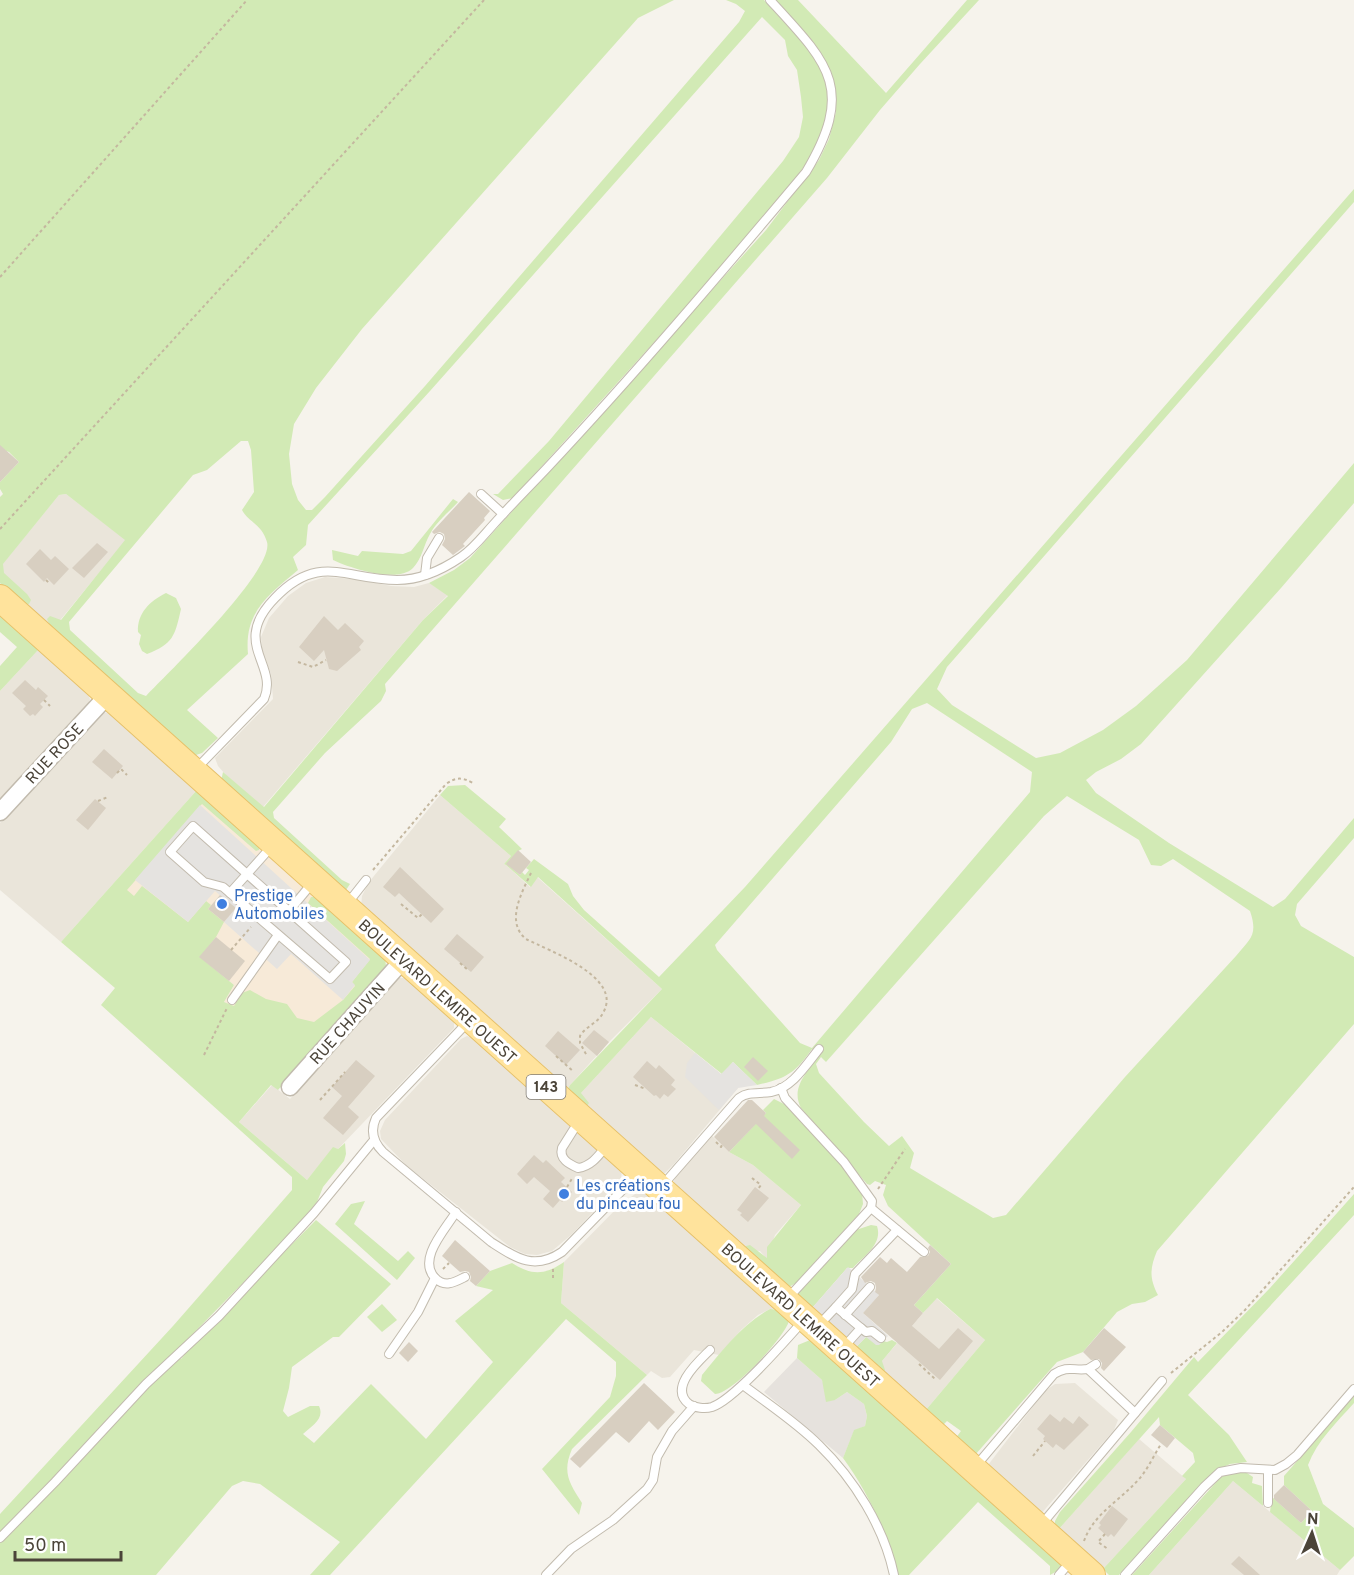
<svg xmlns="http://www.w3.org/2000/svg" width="1354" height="1575" font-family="Overpass,sans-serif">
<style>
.residential{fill:#eae5da}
.commercial{fill:#f7ead8}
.industrial{fill:#e6e2dd}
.green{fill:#d2eab5;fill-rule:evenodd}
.parking{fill:#e5e3e0}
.building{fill:#d8cfc1}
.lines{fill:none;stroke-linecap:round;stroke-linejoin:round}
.service-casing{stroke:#c2bbae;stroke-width:10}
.minor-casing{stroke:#c2bbae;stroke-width:19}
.primary-casing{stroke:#e6c16a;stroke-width:28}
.path{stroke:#c4b79f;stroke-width:2;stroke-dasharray:3 3;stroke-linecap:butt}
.service{stroke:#fff;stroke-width:8}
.minor{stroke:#fff;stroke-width:16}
.primary{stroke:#ffe39c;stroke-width:26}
.shop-dot{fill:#3f7fe0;stroke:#fff;stroke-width:2}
.labels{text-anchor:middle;stroke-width:6;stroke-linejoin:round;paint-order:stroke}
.shield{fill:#fff;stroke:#817c74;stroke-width:1.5}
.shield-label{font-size:15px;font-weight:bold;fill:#4b4439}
.street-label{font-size:16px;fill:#4b4439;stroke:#fff}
.shop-label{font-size:16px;fill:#366cbe;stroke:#fff;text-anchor:start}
</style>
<rect width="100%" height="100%" fill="#f6f3ec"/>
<g class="residential">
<polygon points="66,494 126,540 52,630 0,583 0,567 59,495"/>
<polygon points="325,577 355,579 391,586 414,587 429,583 448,595 423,620 263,807 225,774 218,766 215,758 273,699 271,674 262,652 261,637 269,618 288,596 306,583"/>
<polygon points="39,649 87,692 90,699 88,705 0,802 0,691"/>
<polygon points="108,712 197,790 61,942 0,890 0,823 101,714"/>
<polygon points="440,795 511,856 504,864 506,865 530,887 537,877 662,989 609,1042 570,1085 566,1092 361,907 362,896 369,882"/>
<polygon points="399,978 406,978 449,1017 454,1022 454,1028 338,1149 333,1148 307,1180 239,1122 272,1085 290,1099"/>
<polygon points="651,1017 738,1088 674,1164 665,1173 659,1174 585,1109 581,1093"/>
<polygon points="467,1036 472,1038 622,1171 621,1178 615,1189 571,1235 552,1251 537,1255 525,1254 510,1247 407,1166 381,1139 380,1131 385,1120 461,1039"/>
<polygon points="711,1135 729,1152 753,1165 801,1205 775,1235 767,1259 760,1251 744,1250 672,1187 675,1178"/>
<polygon points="641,1192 647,1193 775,1309 770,1309 758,1315 741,1330 719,1355 694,1350 670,1377 662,1378 651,1371 647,1375 561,1303 564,1262 620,1205 635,1194"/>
<polygon points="936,1298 985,1340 925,1411 883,1374 882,1361"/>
<polygon points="1075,1383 1118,1420 1114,1430 1040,1515 988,1465 1045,1391 1055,1384"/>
<polygon points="1139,1439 1186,1479 1103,1569 1058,1530"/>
<polygon points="1233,1481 1340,1570 1337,1575 1149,1575"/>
</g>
<polygon class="commercial" points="197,790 385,957 307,1044 241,994 234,1007 224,1002 234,985 117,890"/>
<polygon class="industrial" points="797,1358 822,1380 826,1393 835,1400 847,1392 864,1404 867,1416 865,1426 854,1431 843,1458 764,1392"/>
<g class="green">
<path d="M0,0H674L638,18L362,329L316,388L294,424L289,454L292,484L298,500L306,510H312L325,497L425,386L739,22L745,11L736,4L726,0H764L815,56L825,77L829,106L825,128L812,156L776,204L667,328L513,498L503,500L493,494H498L549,441L783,161L799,137L803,117L801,97L797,70L788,56L785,40L762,17L430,391L308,525L306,545L293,557L298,570C269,595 244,611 248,654L187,710L218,738L202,753L196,755L189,752L52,630L47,619L50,616L61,620L125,540L66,494L59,495L3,564L4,573L27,594L31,600L29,604L23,605L0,583V497L3,494L0,489V482L19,462L9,452L0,449ZM241,441H248L251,450L254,492L242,510C248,522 262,524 267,542C275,570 169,672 146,696L138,693L70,630L69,622L193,475L207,470Z"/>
<polygon points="773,0 798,0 886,93 967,0 979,0 920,64 880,110 827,178 385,684 386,691 381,701 325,753 273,812 274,818 342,880 350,884 344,893 221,781 223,772 264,807 423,620 448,596 429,583 454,570 470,558 766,230 819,160 829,139 836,112 836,92 830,71 819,50 796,23"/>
<path d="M1354,189V202L947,667L937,689L952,705L1036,758L1060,753L1103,730L1136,706L1187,660L1354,463V503L1281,588L1141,744L1121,759L1096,772L1086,780L1096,793L1169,843L1273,907L1285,899L1354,818V838L1297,904L1295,915L1301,926L1354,957V1024L1157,1251C1150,1268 1149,1278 1158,1295L1145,1302L1132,1304L1117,1312L1083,1352L1057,1362L975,1455L955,1439L961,1431L947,1421L942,1426L925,1411L985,1340L937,1298L923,1313L914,1305L951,1264L888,1206L883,1195L886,1185L875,1181L870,1185L867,1184L801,1108C790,1087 808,1072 819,1055L812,1049C794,1074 787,1078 757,1085L733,1062L722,1074L651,1017L581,1093L589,1103L585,1109L566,1092L570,1085L662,989L538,877L531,887L506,865L504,864L511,856L440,795L448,786L465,785L506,819L499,827L522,849L518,851L507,864L520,875L522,872L525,875L529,870L526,868L534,859L568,884L573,896L584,910L659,977L745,887ZM927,703L1032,772L1030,792L812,1048L800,1043L717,950L715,945L891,742L912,709ZM1067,796L1139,840L1151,865L1161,866L1173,859L1250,911C1258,935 1251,938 1236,956L1125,1077L1006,1215L993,1218L910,1168L914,1153L902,1136L889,1146L864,1122L819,1073L816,1064L821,1057L826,1062L1044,816Z"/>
<path d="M453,499L458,502C449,512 436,522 430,534C424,544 422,559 413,568C397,584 350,568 333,560L332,550L358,556L362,551L403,554L411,551Z"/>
<path d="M166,593L176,598L181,609C175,636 173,644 147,654L142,651L139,644L141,635L138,632C137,613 150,601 166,593Z"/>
<polygon points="0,613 39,649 0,691 0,666 17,647 0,632"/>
<path d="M197,790L260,846L259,850L256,851L202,804L127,890L134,896L142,886L188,922L206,901L211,905L208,909L224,922L216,937L200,957L234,985L224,1002L234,1006L242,993L250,990L266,999L287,1004L297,1018L314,1022L343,1000L355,986L352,982L370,959L308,903L311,897H318L385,957L386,966L278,1090L271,1085L239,1122L307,1180L333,1147L338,1149L345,1143L346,1154L344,1161L323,1187L317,1202L289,1236L174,1353L181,1359L196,1341L316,1220L391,1284L339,1337H333L292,1367L289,1388L283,1411L288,1417L310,1406H319C325,1419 312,1426 303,1434L314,1443L371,1384L426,1439L493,1362L455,1321L493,1290L476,1286L490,1271L512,1263C532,1276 545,1275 564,1262L561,1303L647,1375L572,1449C562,1472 569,1483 582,1503L579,1515L542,1469L610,1397L616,1376V1362L566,1319L330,1575H310L340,1542L260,1484L243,1481L232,1486L156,1575H0V1514L173,1326L292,1190V1177L101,1005L115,988L61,942Z"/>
<polygon points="774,1099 790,1107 849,1172 862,1192 863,1204 859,1214 796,1283 789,1287 785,1286 744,1250 746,1246 750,1245 767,1258 767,1247 801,1205 753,1165 729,1152 766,1113 763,1110"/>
<polygon points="1354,1194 1354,1215 1188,1395 1229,1435 1247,1462 1230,1464 1217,1470 1119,1575 1109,1575 1103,1569 1186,1479 1182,1476 1195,1462 1193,1453 1160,1425 1159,1417 1058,1530 1055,1528 1055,1521 1060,1512 1131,1432 1194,1357 1198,1362 1270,1288"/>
<polygon points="365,1201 354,1224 398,1261 408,1251 415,1258 397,1280 335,1224 351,1204"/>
<path d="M871,1225L877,1226C883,1244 864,1256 853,1268H847L813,1307L809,1306L798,1296L800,1291L856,1230Z"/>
<polygon points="382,1304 397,1320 382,1332 367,1317"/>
<path d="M770,1309C779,1309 784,1315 789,1321C784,1338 732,1394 715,1394L701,1381L702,1375C722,1351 742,1324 770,1309Z"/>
<polygon points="866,1337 887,1342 892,1340 897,1343 882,1361 885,1370 883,1374 856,1347"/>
<path d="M810,1340H813L1061,1563L1059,1570L1050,1575V1566L978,1502L909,1575H898C888,1535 868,1492 843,1458L854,1430L865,1426L867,1416L864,1404L847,1392L835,1400L826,1402L822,1380L797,1358L798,1345Z"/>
<path d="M1354,1396V1403C1337,1422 1317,1441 1308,1465L1323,1504L1354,1528V1556L1340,1570L1270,1512L1272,1497L1301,1523L1312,1511L1284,1485V1476Z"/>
<polygon points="1244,1471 1253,1477 1252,1483 1262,1486 1263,1506 1233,1481 1149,1575 1132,1575 1221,1477 1233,1472"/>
</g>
<g class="parking">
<polygon points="200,805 370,960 352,982 355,985 343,1000 291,954 277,969 224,922 235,908 215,891 188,922 135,880"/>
<polygon points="695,1053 721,1074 733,1062 757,1085 738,1088 719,1110 685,1077 687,1063"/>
<polygon points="848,1267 879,1295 863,1313 888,1336 879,1345 876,1345 866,1337 856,1347 813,1307"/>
</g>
<g class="building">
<polygon points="0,445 19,462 0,482"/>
<polygon points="469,492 490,511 484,518 485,520 463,544 465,546 453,555 442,545 445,539 444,534 440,532 434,534 432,532"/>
<polygon points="97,543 108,552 84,578 72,568"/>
<polygon points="40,549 51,560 55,556 69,569 54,585 47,578 44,582 26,564"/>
<polygon points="324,616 338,630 345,623 364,641 359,647 361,650 337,671 329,669 324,650 314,661 299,647"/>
<polygon points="25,680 36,690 38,687 48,696 40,704 43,707 35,716 33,714 30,716 23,709 26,706 12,693"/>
<polygon points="104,749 123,766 112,779 92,762"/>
<polygon points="95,799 106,808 88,830 76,820"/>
<polygon points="518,850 531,862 520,875 506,864"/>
<polygon points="400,867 444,909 431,923 399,893 395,897 383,887"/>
<polygon points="220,895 236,908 224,922 208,909"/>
<polygon points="457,934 484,957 471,972 444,949"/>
<polygon points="216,937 245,961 229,981 199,957"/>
<polygon points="594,1030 609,1042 597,1056 582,1043"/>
<polygon points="558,1031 580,1050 566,1065 545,1046"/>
<polygon points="753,1057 768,1071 758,1081 744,1067"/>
<polygon points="356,1060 375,1076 348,1107 359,1117 343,1135 323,1118 342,1096 332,1087"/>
<polygon points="647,1061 656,1069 659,1065 675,1080 671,1085 676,1089 668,1097 664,1094 660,1099 656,1095 654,1096 633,1077"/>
<polygon points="748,1100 752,1100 766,1113 764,1116 800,1150 792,1159 756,1124 729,1152 714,1137"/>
<polygon points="534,1155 543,1163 546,1160 565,1178 561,1182 572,1192 562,1202 560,1200 553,1208 543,1199 550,1191 534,1177 527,1184 517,1174"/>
<polygon points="755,1187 769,1198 748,1222 740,1215 742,1213 737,1210"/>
<polygon points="455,1240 490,1271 476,1286 470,1281 471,1277 469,1272 465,1271 460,1272 442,1256"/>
<polygon points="930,1245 951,1264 914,1305 923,1313 912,1326 939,1349 958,1328 973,1341 940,1380 863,1313 879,1295 875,1292 876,1288 875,1283 871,1281 865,1283 861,1277 880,1257 887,1263 891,1258 907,1272 920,1257 928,1256 930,1252 928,1248"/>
<polygon points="1104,1328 1126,1347 1104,1371 1101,1368 1102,1363 1099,1359 1091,1360 1083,1352"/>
<polygon points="409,1342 418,1351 408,1362 399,1353"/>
<polygon points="644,1383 675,1412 658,1430 649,1421 629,1443 616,1432 580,1468 570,1459"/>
<polygon points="1050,1414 1060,1422 1064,1417 1073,1424 1079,1416 1089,1425 1064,1450 1056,1444 1053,1448 1043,1439 1045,1436 1037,1429"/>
<polygon points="1160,1425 1175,1438 1167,1448 1151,1435"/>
<polygon points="1284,1485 1312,1511 1301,1523 1274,1499 1274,1495"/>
<polygon points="1112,1506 1128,1519 1114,1537 1111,1534 1108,1537 1098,1528 1101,1525 1099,1523"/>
<polygon points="1239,1556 1260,1575 1244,1575 1231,1564"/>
</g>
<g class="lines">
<g class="service-casing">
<g id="service">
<polyline points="481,494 503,514"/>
<polyline points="425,575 427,558 439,538"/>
<path d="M196,769L264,699C279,664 230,644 275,598C319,552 346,580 397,580C420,580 442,570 461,557C473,549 483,536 493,525C510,506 528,488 546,469C636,373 721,273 806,172C856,88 828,63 770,0"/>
<polygon points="193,826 346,962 330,979 223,887 204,882 170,852"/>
<polyline points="230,893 272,846"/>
<polyline points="347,904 366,880"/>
<polyline points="289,911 314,881"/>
<polyline points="232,1000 278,935"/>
<path d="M468,1022L376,1118C370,1131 373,1142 383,1152L491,1242C516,1258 534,1271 562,1252L639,1173"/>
<polyline points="781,1088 785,1098 844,1162 872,1201 871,1208"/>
<path d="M579,1121L562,1148C559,1159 569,1164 578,1168C592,1166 599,1155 608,1144"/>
<path d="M662,1186L739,1098C749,1091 759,1094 771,1092C792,1088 806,1065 819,1049"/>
<path d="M456,1212C445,1230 417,1259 435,1278C445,1288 455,1282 465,1277"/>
<polyline points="788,1298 871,1208 924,1252"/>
<polyline points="836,1307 852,1289 855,1274 897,1230"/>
<polyline points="845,1315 870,1287"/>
<polyline points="818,1326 836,1307 861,1328 843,1348"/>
<polyline points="861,1328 866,1332 872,1331 881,1338"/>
<path d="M710,1350C699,1361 668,1388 689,1404C695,1408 705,1409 712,1407C735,1399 785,1341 803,1321"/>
<polyline points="389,1354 418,1312 435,1278"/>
<polyline points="1088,1369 1135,1413"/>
<path d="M743,1385C768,1404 796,1422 819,1445C854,1479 884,1527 894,1575"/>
<path d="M975,1467L1054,1374C1068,1365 1073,1371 1088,1369L1096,1364"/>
<polyline points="1268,1503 1268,1470"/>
<polyline points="1041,1525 1162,1381"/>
<polyline points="0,1538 55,1482 146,1384 219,1316 314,1213 374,1140"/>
<polyline points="546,1575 571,1549 613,1520 647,1489 653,1480 657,1457 672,1431 694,1406"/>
<polyline points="1059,1575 1071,1561"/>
<polyline points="1125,1575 1204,1487 1220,1472 1241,1468 1275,1470 1286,1464 1297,1455 1354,1389"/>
</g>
</g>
<g class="minor-casing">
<g id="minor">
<polyline points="0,812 108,695"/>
<polyline points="290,1087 404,959"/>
</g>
</g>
<g class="primary-casing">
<polyline id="primary" points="0,598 1092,1575"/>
</g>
<g class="path">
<polyline points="0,277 247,0"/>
<polyline points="0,529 484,0"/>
<polyline points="46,580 50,584"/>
<polyline points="298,662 313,667 326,660"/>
<polyline points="44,700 50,706"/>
<polyline points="117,773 121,769 127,775"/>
<polyline points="98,801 108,797"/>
<path d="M373,870L446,784C456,777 462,777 473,783"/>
<path d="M531,873C522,892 505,922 526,939C549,951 624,977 603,1013C598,1023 586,1026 580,1036V1043L587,1056"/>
<polyline points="401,904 418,918 422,914"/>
<polyline points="231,950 251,927"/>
<polyline points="460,963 468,970"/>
<polyline points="204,1055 227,1008"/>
<polyline points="556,1056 573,1071"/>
<polyline points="635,1085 646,1089"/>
<polyline points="320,1100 345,1072"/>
<polyline points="716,1142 721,1147 722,1145"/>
<polyline points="752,1178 761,1185 758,1189"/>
<polyline points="567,1187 573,1177"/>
<polyline points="878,1189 905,1149"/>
<polyline points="443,1269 449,1263"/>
<polyline points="553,1269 553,1278"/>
<polyline points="919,1364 935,1379"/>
<polyline points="1171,1373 1222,1332 1245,1310 1354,1187"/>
<polyline points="1033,1456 1045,1441"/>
<polyline points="1105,1534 1098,1542 1108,1549"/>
<path d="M1084,1541C1094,1513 1120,1501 1139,1479C1148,1469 1154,1455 1161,1444"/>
</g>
<use href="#service" class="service"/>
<use href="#minor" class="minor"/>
<use href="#primary" class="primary"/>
</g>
<g class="shop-dot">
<circle cx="222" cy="904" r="6"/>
<circle cx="564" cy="1194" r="6"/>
</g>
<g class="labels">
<rect class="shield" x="526.5" y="1075" width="39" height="24" rx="4.5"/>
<g class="shield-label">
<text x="546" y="1092">143</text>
</g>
<g class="street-label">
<text transform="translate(54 753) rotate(-47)" y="6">RUE ROSE</text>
<text transform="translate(438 991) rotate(42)" y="6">BOULEVARD LEMIRE OUEST</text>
<text transform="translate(347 1023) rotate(-48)" y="6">RUE CHAUVIN</text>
<text transform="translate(801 1315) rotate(42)" y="6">BOULEVARD LEMIRE OUEST</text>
</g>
<g class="shop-label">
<text x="234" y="901">Prestige<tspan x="234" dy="18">Automobiles</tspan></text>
<text x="576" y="1191">Les créations<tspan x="576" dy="18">du pinceau fou</tspan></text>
</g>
</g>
<g transform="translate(1312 1533) rotate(3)" stroke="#ffffff" stroke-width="4.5" paint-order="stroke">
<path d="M0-4.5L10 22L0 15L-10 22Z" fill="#4b4439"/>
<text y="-9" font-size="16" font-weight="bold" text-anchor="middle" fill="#4b4439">N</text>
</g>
<path d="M15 1551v9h106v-9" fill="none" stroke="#4b4439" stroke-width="3"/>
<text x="24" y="1551" font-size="18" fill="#4b4439" stroke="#ffffff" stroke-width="4.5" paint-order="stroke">50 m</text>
</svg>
